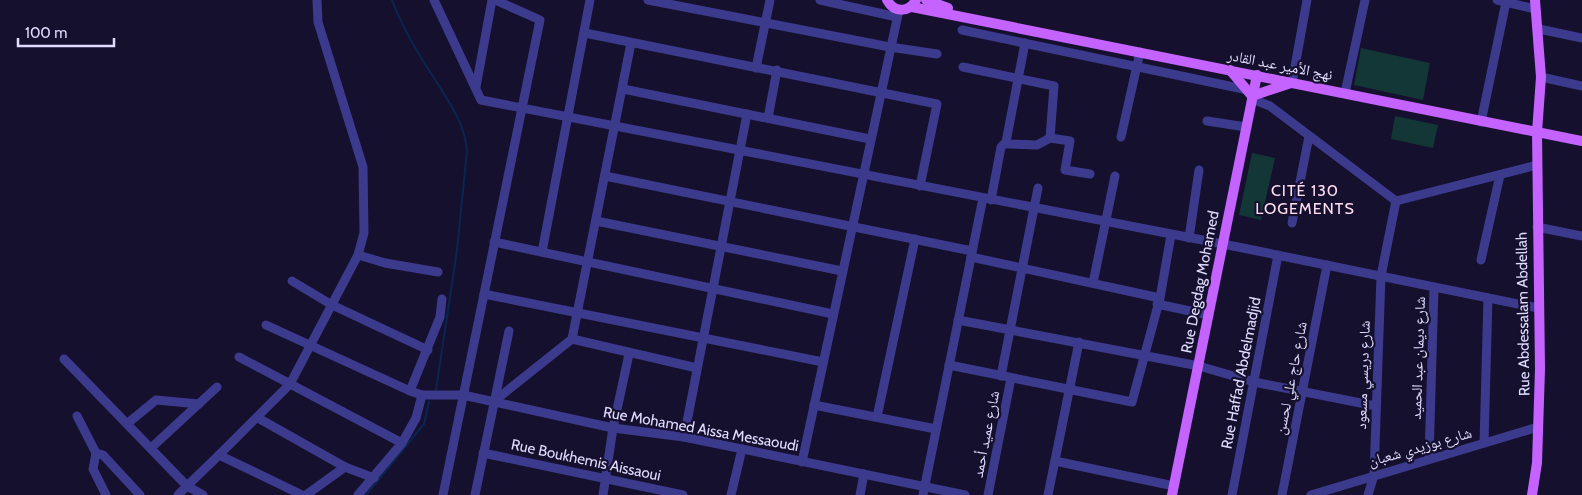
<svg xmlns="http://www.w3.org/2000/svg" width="1582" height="495" font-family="Cabin,'Noto Naskh Arabic',sans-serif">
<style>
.green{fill:#133736}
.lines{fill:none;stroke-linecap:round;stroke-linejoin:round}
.stream{stroke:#0b2551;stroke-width:2}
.minor{stroke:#3c3a8d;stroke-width:9}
.major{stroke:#c463ff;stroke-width:10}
.labels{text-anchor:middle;stroke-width:4.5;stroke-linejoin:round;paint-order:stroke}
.street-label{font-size:15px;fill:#e0dcff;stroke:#15102d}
.neighbourhood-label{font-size:16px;letter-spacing:1px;fill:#ffdef3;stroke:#15102d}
</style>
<rect width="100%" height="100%" fill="#15102d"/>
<g class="green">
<polygon points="1361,48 1430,63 1423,100 1354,85"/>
<polygon points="1395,116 1438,125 1433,148 1391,139"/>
<polygon points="1252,153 1275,158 1261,220 1239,215"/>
</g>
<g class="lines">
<g class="stream">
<path d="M392,0C402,27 418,54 434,78C448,101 465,123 467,151L457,250L436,390"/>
<polyline points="366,495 424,424 429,402"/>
</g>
<g class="minor">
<polyline points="434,0 481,100 1223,244 1538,308"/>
<polyline points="648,0 890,47 937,54"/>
<polyline points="820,0 897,17"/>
<polyline points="1497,0 1535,9"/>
<polyline points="1539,29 1582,38"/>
<polyline points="962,30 1248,90"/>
<polyline points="585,33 937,104 920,186"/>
<polyline points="963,67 1054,86 1050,138"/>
<polyline points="756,68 770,0"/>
<polyline points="1541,77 1582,86"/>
<polyline points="1292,83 1307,0"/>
<polyline points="476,87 492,0"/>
<polyline points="623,89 870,139"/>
<polyline points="1345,93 1365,0"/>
<polyline points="1252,99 1270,106 1396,201"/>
<polyline points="768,118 777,70"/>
<polyline points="1207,121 1246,127"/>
<polyline points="1481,122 1506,2"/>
<polyline points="1121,137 1140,52"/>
<polyline points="1006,142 1008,144 1037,145 1050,138 1070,141 1065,170 1090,174"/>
<polyline points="605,176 972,251"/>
<polyline points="991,200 1001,147 1006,142 1025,43"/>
<polyline points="1396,201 1537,165"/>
<polyline points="596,221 842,271"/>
<polyline points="1292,223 1309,136"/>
<polyline points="1537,227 1582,236"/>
<polyline points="1189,238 1199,170"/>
<polyline points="494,242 833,314"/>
<polyline points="542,252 590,0"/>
<polyline points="358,255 385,263 438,272"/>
<polyline points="971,257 1160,298"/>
<polyline points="1481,260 1500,175"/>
<polyline points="292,281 332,305 428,350"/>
<polyline points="1093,283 1115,176"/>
<polyline points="484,294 823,362"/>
<polyline points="1157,304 1209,315"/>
<polyline points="958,320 1199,366 1254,382 1376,406"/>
<polyline points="266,325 410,391"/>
<polyline points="572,339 697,368"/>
<polyline points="239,357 402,443"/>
<polyline points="64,359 187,486 178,495"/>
<polyline points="949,365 1132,402 1160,298 1171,235"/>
<polyline points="1001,376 1038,188"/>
<polyline points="422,395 463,395 613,428 684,437 965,495"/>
<polyline points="493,402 572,339 631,43"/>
<polyline points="814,405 936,429"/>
<polyline points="77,416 96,453"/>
<polyline points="877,417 915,239"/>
<polyline points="258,418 345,467 374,478"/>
<polyline points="128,423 156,400 199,404"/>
<polyline points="684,437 747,114"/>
<polyline points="1484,443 1488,298"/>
<polyline points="151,448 217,387"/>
<polyline points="483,453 683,495"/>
<polyline points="1429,459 1434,287"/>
<polyline points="1055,461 1174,486"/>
<polyline points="802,462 899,10"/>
<polyline points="106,495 93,469 96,453 103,455 140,495"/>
<polyline points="203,495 187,486 219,455"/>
<polyline points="302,495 219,455 290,384 358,255 364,233 363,167 318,22 317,0"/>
<polyline points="306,495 345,467"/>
<polyline points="358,495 402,443 416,418 422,395 410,391 440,317 442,299"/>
<polyline points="443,495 540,20 495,0"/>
<polyline points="475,495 509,331"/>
<polyline points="603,495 613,428 629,354"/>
<polyline points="731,495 742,449"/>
<polyline points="860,495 864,474"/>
<polyline points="923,495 983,198"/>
<polyline points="988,495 1011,378"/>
<polyline points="1048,495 1079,342"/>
<polyline points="1232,495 1278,255"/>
<polyline points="1282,495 1327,265"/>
<polyline points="1311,495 1538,427"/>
<polyline points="1368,495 1374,475 1381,276 1396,201"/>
</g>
<g class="major">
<path d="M887,0C894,13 909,13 916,0"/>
<polyline points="926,0 948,8"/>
<polyline points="912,7 1582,141"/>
<polyline points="1230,70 1252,96 1291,83"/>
<polyline points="1172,495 1257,75"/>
<polyline points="1532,495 1537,463 1540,369 1537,132 1541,77 1535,0"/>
</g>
</g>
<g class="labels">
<g class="street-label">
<text transform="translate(1280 65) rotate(11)" y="5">نهج الأمير عبد القادر</text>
<text transform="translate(1200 282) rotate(-79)" y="5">Rue Degdag Mohamed</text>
<text transform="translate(1523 314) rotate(-91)" y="5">Rue Abdessalam Abdellah</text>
<text transform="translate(1418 358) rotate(-88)" y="5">شارع ديمان عبد الحميد</text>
<text transform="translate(1241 373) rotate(-79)" y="5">Rue Haffad Abdelmadjid</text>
<text transform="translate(1363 375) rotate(-88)" y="5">شارع دريسي مسعود</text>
<text transform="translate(1291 378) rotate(-79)" y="5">شارع حاج علي لحسن</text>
<text transform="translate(701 429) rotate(10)" y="5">Rue Mohamed Aissa Messaoudi</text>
<text transform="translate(986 434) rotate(-79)" y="5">شارع عميد أحمد</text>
<text transform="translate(1420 447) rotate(-16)" y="5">شارع بوزيدي شعبان</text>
<text transform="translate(586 460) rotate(12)" y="5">Rue Boukhemis Aissaoui</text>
</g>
<g class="neighbourhood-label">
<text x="1305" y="196">CITÉ 130<tspan x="1305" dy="18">LOGEMENTS</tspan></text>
</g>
</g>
<path d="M18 38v8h96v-8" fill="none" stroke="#e0dcff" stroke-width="2.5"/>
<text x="25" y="38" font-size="15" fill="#e0dcff" stroke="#15102d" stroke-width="4" paint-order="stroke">100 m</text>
</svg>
